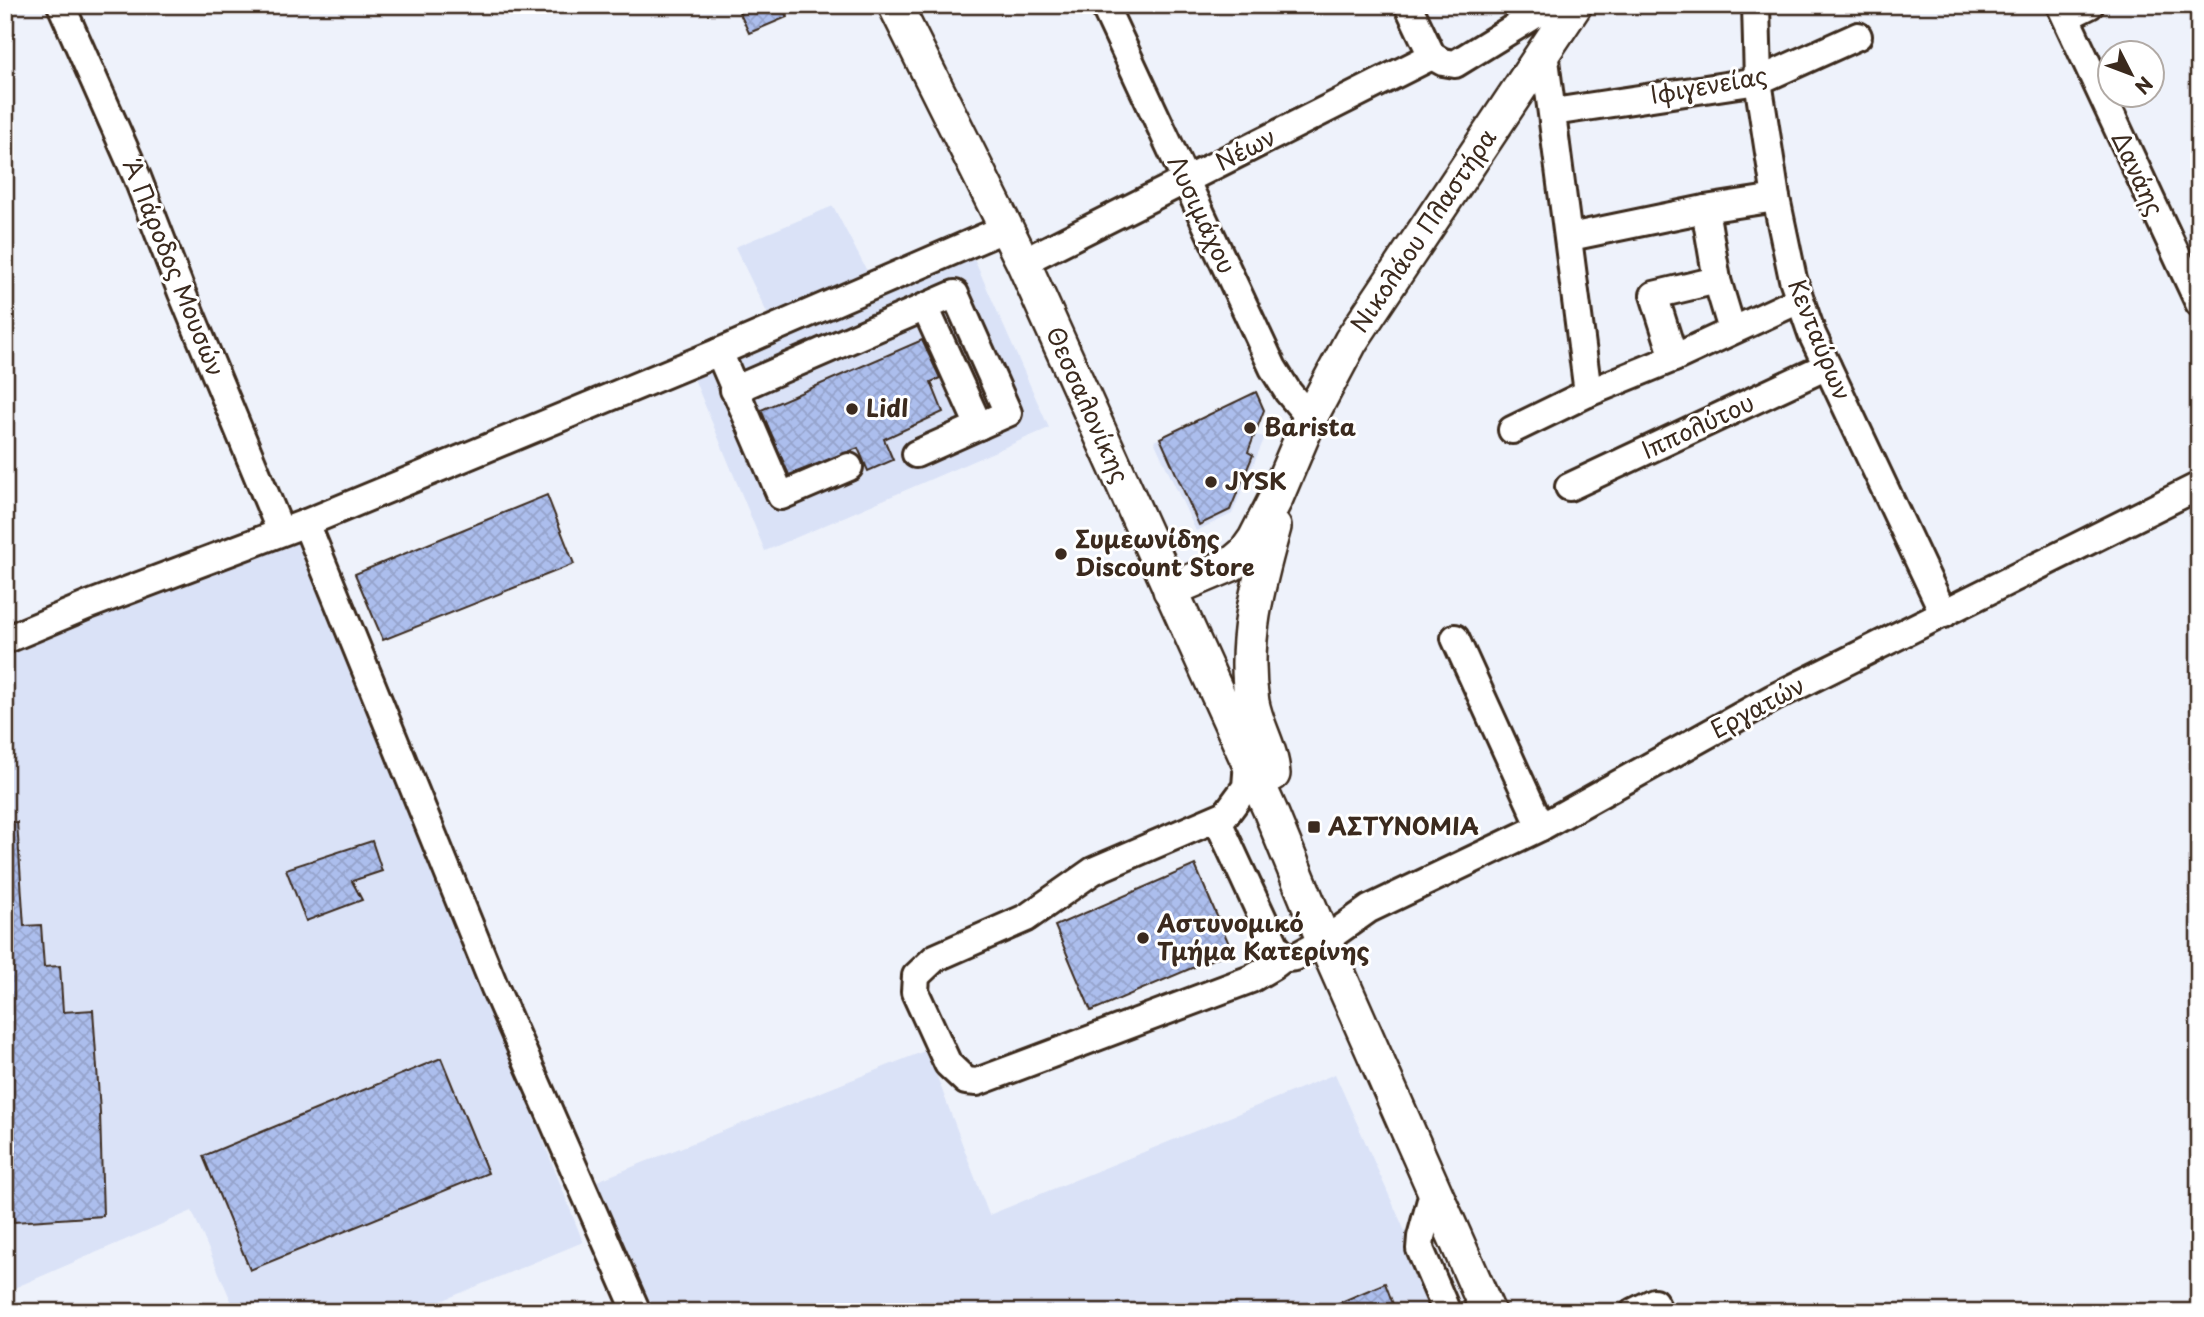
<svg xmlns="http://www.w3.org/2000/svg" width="2204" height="1317" font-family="'Playpen Sans',sans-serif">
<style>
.built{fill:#dae2f7}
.building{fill:url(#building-cross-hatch);stroke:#3b2a1e;stroke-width:2}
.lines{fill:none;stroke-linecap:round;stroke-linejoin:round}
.minor-casing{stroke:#3b2a1e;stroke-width:32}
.major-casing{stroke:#3b2a1e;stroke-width:38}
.minor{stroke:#fff;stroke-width:26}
.major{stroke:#fff;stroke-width:33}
.poi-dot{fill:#3b2a1e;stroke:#fff;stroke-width:2.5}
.labels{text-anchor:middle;stroke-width:6;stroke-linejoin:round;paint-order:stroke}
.street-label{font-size:24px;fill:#3b2a1e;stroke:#fff}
.poi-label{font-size:24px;font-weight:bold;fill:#3b2a1e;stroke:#fff;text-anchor:start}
</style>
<defs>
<pattern id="building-cross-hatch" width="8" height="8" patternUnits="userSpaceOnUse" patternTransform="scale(1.75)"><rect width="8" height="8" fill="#acbeed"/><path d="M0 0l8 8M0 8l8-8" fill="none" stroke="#95a3cb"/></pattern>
</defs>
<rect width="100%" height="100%" fill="#eef2fb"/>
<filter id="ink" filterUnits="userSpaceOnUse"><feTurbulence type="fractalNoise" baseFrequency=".0143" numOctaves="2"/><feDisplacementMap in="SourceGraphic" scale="14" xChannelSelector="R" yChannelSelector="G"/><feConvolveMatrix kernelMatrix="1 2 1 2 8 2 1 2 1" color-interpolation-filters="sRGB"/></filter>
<g filter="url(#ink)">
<g class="built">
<polygon points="833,206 868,273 770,319 735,247"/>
<polygon points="970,250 1049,428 765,551 690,369"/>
<polygon points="1223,409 1255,435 1265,437 1232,514 1196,531 1154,441"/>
<polygon points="297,538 439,874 583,1242 415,1312 236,1312 192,1211 5,1292 5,652"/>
<polygon points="927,1050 989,1215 1335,1074 1441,1312 650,1312 592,1183"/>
</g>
<g class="building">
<polygon points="736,5 781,5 787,17 749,33"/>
<polygon points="922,340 940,378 931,382 943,412 884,439 893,460 868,471 858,448 789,475 761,410"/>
<polygon points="1256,392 1264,410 1248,452 1253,455 1230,510 1199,525 1160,438"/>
<polygon points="547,495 574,564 383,640 355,574"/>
<polygon points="5,822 17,822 24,926 41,925 44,967 60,966 63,1012 93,1010 100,1112 103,1216 14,1222 5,1178"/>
<polygon points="372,841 382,871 352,881 362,900 306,921 286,869"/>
<polygon points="1195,865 1232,951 1091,1011 1055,926"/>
<polygon points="441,1058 488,1173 250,1270 203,1156"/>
<polygon points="1385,1283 1396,1312 1318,1312"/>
</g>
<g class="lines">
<g class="minor-casing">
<g id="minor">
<polyline points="61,5 137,177 182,293 281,532"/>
<polyline points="1104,5 1273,368 1288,392 1310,418"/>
<polyline points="1408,5 1432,56"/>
<polyline points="1756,5 1758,81 1776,198 1793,279 1812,334 1944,614"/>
<polyline points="2060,5 2199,303"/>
<polyline points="2066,17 2090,5"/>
<polyline points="1544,52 1588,393"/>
<polyline points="1432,56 1443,62 1455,64 1546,8"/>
<polyline points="1553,112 1758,81 1858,36"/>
<polyline points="1705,209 1717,280 1732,330"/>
<polyline points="1570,237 1705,209 1776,198"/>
<polyline points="1023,262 1432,56"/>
<polyline points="925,307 979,426"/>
<polyline points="719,352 781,496 849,467"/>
<polyline points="1674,358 1654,295 1717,280"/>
<polyline points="734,390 955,294 1008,413 916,454"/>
<polyline points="1512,430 1588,393 1674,358 1799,300"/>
<polyline points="1569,487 1827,366"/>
<polyline points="306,523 495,988 637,1312"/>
<polyline points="1455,638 1541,827"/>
<polyline points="5,640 86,606 306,523 719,352 1006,228"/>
<polyline points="1248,761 1246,787 1221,821 1221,828 1276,947 1287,958 1295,957 1324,941 1369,909 1541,827 1773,698 2199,486"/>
<polyline points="1226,814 1093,871 1026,918 935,958 916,976 915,992 948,1064 966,1081 977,1082 1251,979 1273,966 1285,957"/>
<polyline points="1434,1189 1421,1237 1420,1249 1447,1312"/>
<polyline points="1634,1312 1654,1302 1659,1312"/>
</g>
</g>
<g class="major-casing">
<g id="major">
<polyline points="895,5 1023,262 1270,810 1318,927 1488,1312"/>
<polyline points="1170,590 1232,564 1245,553 1255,539 1276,498 1310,418 1351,341 1575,5"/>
<path d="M1273,774C1272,750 1256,726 1252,702C1242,642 1258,585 1274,527"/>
</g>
</g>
<use href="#minor" class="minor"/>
<use href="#major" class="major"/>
</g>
</g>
<g class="poi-dot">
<circle cx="852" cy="409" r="7"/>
<circle cx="1250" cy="428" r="7"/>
<circle cx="1211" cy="482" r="7"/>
<circle cx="1061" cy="554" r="7"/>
<rect x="1307" y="820" width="14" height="14" rx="3.5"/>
<circle cx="1143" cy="938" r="7"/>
</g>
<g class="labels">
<g class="street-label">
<text transform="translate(1709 86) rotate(-10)" y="8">Ιφιγενείας</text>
<text transform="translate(1246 150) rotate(-27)" y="8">Νέων</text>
<text transform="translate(2137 174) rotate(65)" y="8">Δανάης</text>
<text transform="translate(1201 215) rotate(65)" y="8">Λυσιμάχου</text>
<text transform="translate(1424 231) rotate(-56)" y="8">Νικολάου Πλαστήρα</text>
<text transform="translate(173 268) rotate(68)" y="8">Α΄ Πάροδος Μουσών</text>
<text transform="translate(1819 340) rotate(68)" y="8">Κενταύρων</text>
<text transform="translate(1087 405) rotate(66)" y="8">Θεσσαλονίκης</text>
<text transform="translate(1698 427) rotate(-25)" y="8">Ιππολύτου</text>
<text transform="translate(1758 708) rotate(-28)" y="8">Εργατών</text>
</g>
<g class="poi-label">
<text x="866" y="417">Lidl</text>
<text x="1264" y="436">Barista</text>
<text x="1225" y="490">JYSK</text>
<text x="1075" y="548">Συμεωνίδης<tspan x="1075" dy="28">Discount Store</tspan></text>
<text x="1328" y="835">ΑΣΤΥΝΟΜΙΑ</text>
<text x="1157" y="932">Αστυνομικό<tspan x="1157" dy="28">Τμήμα Κατερίνης</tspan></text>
</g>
</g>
<rect width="2204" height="1317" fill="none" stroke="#fff" stroke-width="28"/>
<rect x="14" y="14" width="2176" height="1289" fill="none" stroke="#3b2a1e" stroke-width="2.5" filter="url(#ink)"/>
<g transform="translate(2131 74) rotate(132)"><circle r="33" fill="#ffffff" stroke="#b1aaa5" stroke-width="2"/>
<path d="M0-5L12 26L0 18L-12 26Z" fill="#3b2a1e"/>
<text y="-10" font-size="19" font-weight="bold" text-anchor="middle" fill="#3b2a1e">N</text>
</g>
</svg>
